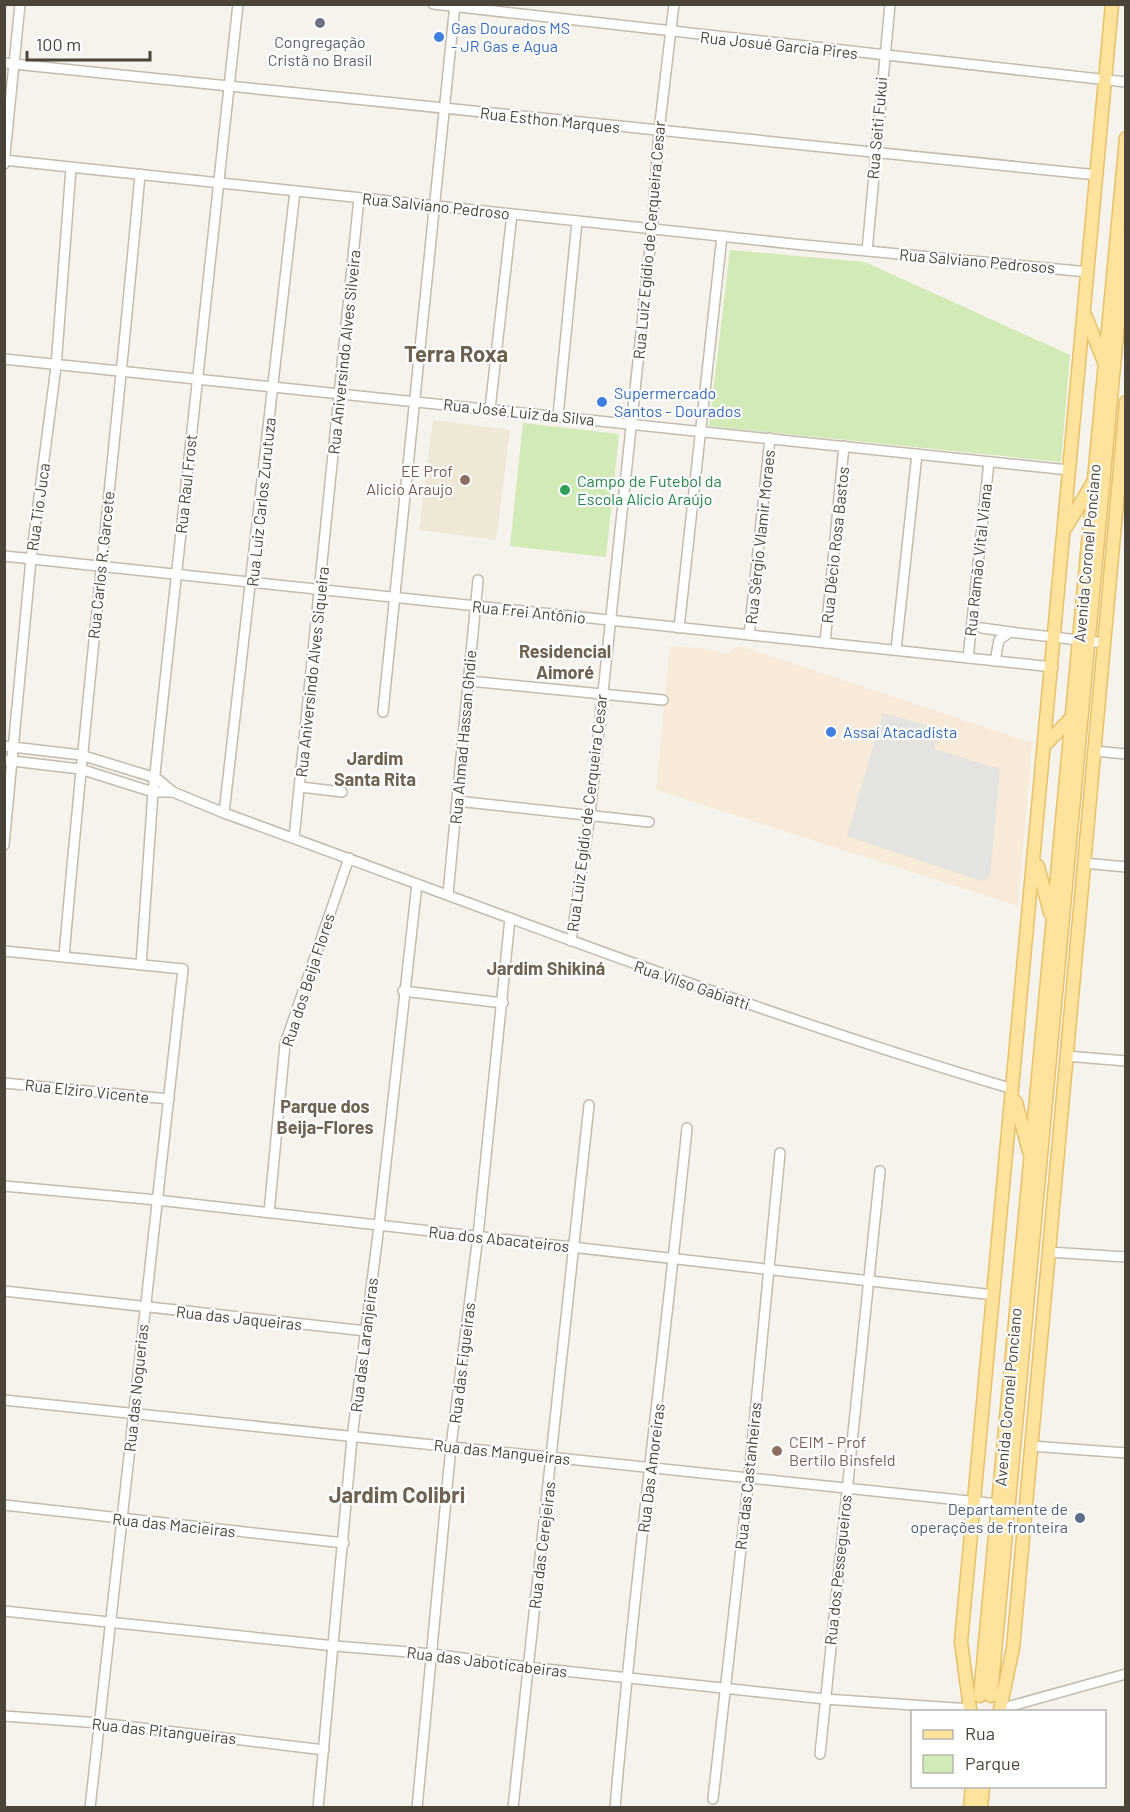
<svg xmlns="http://www.w3.org/2000/svg" width="1130" height="1812" font-family="Barlow,sans-serif">
<style>
.commercial{fill:#f7ead8}
.education{fill:#efe8d6}
.green{fill:#d2eab5}
.parking{fill:#e5e3e0}
.lines{fill:none;stroke-linecap:round;stroke-linejoin:round}
.minor-casing{stroke:#c2bbae;stroke-width:12}
.major-casing{stroke:#e6c16a;stroke-width:15}
.minor{stroke:#fff;stroke-width:9}
.major{stroke:#ffe39c;stroke-width:12}
.worship-dot{fill:#6b7280;stroke:#fff;stroke-width:2}
.shop-dot{fill:#3f7fe0;stroke:#fff;stroke-width:2}
.education-dot{fill:#8d6e63;stroke:#fff;stroke-width:2}
.leisure-dot{fill:#2e9e5b;stroke:#fff;stroke-width:2}
.service-dot{fill:#5c6f8a;stroke:#fff;stroke-width:2}
.labels{text-anchor:middle;stroke-width:4.5;stroke-linejoin:round;paint-order:stroke}
.shop-label{font-size:16px;fill:#366cbe;stroke:#fff;text-anchor:start}
.worship-label{font-size:16px;fill:#5b616d;stroke:#fff}
.street-label{font-size:16px;fill:#4b4439;stroke:#fff}
.education-label{font-size:16px;fill:#785e54;stroke:#fff;text-anchor:end}
.leisure-label{font-size:16px;fill:#27864d;stroke:#fff;text-anchor:start}
.service-label{font-size:16px;fill:#4e5e75;stroke:#fff;text-anchor:end}
.neighbourhood-label{font-size:18px;font-weight:bold;fill:#6e6250;stroke:#fff}
.district-label{font-size:22px;font-weight:bold;fill:#6e6250;stroke:#fff}
</style>
<rect width="100%" height="100%" fill="#f6f3ec"/>
<polygon class="commercial" points="670,646 710,649 727,655 736,647 743,647 1032,743 1018,906 656,790"/>
<polygon class="education" points="433,420 510,430 496,540 419,530"/>
<g class="green">
<polygon points="730,250 865,262 1070,355 1061,462 709,426"/>
<polygon points="523,423 619,434 606,557 510,546"/>
</g>
<polygon class="parking" points="883,713 939,729 934,749 1000,769 990,876 982,881 847,836"/>
<g class="lines">
<g class="minor-casing">
<g id="minor">
<polyline points="433,4 1126,82"/>
<polyline points="4,63 1097,175"/>
<polyline points="4,160 794,244 1088,272"/>
<polyline points="4,164 20,4"/>
<polyline points="867,251 890,4"/>
<polyline points="4,359 1069,470"/>
<polyline points="490,409 512,214"/>
<polyline points="558,416 577,221"/>
<polyline points="4,556 1053,667"/>
<polyline points="679,628 722,236"/>
<polyline points="982,628 1010,632"/>
<polyline points="749,635 770,438"/>
<polyline points="825,643 844,446"/>
<polyline points="896,650 917,454"/>
<polyline points="968,658 989,462"/>
<polyline points="995,661 999,640 1010,632 1104,643"/>
<polyline points="469,681 663,700"/>
<polyline points="383,712 455,4"/>
<path d="M4,746L81,755L156,778L173,792L224,813C486,908 745,1010 1013,1089"/>
<polyline points="1094,751 1126,754"/>
<polyline points="4,760 80,769 153,792 173,792"/>
<polyline points="301,787 342,792"/>
<polyline points="457,801 649,822"/>
<polyline points="224,813 295,191"/>
<polyline points="294,838 359,198"/>
<polyline points="4,845 31,559 56,367 71,168"/>
<polyline points="1084,863 1126,867"/>
<polyline points="448,894 478,580"/>
<polyline points="571,941 590,815 652,229 659,131 674,4"/>
<polyline points="4,951 183,969 90,1808"/>
<path d="M64,957C86,696 117,435 140,174"/>
<polyline points="141,965 153,792 238,4"/>
<polyline points="403,991 503,1003"/>
<polyline points="1066,1056 1126,1061"/>
<polyline points="4,1083 169,1099"/>
<polyline points="4,1186 157,1200 994,1295"/>
<polyline points="269,1213 285,1044 349,858"/>
<polyline points="1049,1252 1126,1257"/>
<polyline points="4,1291 366,1331"/>
<polyline points="4,1400 998,1504"/>
<polyline points="1031,1446 1126,1453"/>
<polyline points="4,1505 344,1543"/>
<polyline points="4,1611 335,1646 433,1654 527,1667 825,1699 970,1709"/>
<polyline points="1000,1709 1126,1674"/>
<polyline points="4,1716 100,1723 324,1750"/>
<polyline points="820,1754 880,1171"/>
<polyline points="713,1799 749,1477 780,1153"/>
<polyline points="318,1808 352,1438 379,1226 417,884"/>
<polyline points="417,1808 451,1446 478,1236 510,918"/>
<polyline points="513,1808 589,1105"/>
<path d="M615,1808C634,1581 664,1355 687,1128"/>
</g>
</g>
<g class="major-casing">
<g id="major">
<polyline points="1086,317 1104,362"/>
<polyline points="1067,526 1093,482"/>
<polyline points="1046,744 1071,718"/>
<polyline points="1038,866 1050,913"/>
<polyline points="1016,1102 1029,1152"/>
<polyline points="980,1696 1126,138"/>
<polyline points="991,1696 1126,236"/>
<polyline points="970,1709 961,1642 1112,4"/>
<polyline points="1000,1709 1013,1648 1126,402"/>
<polyline points="970,1808 972,1786"/>
<polyline points="981,1808 983,1786"/>
</g>
</g>
<use href="#minor" class="minor"/>
<use href="#major" class="major"/>
</g>
<circle class="worship-dot" cx="320" cy="23" r="6"/>
<g class="shop-dot">
<circle cx="439" cy="37" r="6"/>
<circle cx="602" cy="402" r="6"/>
<circle cx="831" cy="732" r="6"/>
</g>
<g class="education-dot">
<circle cx="465" cy="480" r="6"/>
<circle cx="777" cy="1451" r="6"/>
</g>
<circle class="leisure-dot" cx="565" cy="490" r="6"/>
<circle class="service-dot" cx="1080" cy="1518" r="6"/>
<g class="labels">
<g class="shop-label">
<text x="451" y="34">Gas Dourados MS<tspan x="451" dy="18">- JR Gas e Agua</tspan></text>
<text x="614" y="399">Supermercado<tspan x="614" dy="18">Santos - Dourados</tspan></text>
<text x="843" y="738">Assaí Atacadista</text>
</g>
<g class="worship-label">
<text x="320" y="48">Congregação<tspan x="320" dy="18">Cristã no Brasil</tspan></text>
</g>
<g class="street-label">
<text transform="translate(779 45) rotate(6)" y="6">Rua Josué Garcia Pires</text>
<text transform="translate(550 120) rotate(6)" y="6">Rua Esthon Marques</text>
<text transform="translate(877 128) rotate(-85)" y="6">Rua Seiti Fukui</text>
<text transform="translate(436 206) rotate(6)" y="6">Rua Salviano Pedroso</text>
<text transform="translate(649 240) rotate(-85)" y="6">Rua Luiz Egídio de Cerqueira Cesar</text>
<text transform="translate(977 261) rotate(5)" y="6">Rua Salviano Pedrosos</text>
<text transform="translate(344 352) rotate(-84)" y="6">Rua Aniversindo Alves Silveira</text>
<text transform="translate(519 412) rotate(6)" y="6">Rua José Luiz da Silva</text>
<text transform="translate(186 484) rotate(-84)" y="6">Rua Raul Frost</text>
<text transform="translate(261 502) rotate(-84)" y="6">Rua Luiz Carlos Zurutuza</text>
<text transform="translate(38 507) rotate(-82)" y="6">Rua Tio Juca</text>
<text transform="translate(760 537) rotate(-84)" y="6">Rua Sérgio Vlamir Moraes</text>
<text transform="translate(835 545) rotate(-84)" y="6">Rua Décio Rosa Bastos</text>
<text transform="translate(1087 553) rotate(-85)" y="6">Avenida Coronel Ponciano</text>
<text transform="translate(978 560) rotate(-84)" y="6">Rua Ramão Vital Viana</text>
<text transform="translate(101 565) rotate(-84)" y="6">Rua Carlos R. Garcete</text>
<text transform="translate(529 612) rotate(6)" y="6">Rua Frei Antônio</text>
<text transform="translate(312 672) rotate(-84)" y="6">Rua Aniversindo Alves Siqueira</text>
<text transform="translate(463 737) rotate(-85)" y="6">Rua Ahmad Hassan Ghdie</text>
<text transform="translate(587 813) rotate(-83)" y="6">Rua Luiz Egídio de Cerqueira Cesar</text>
<text transform="translate(308 980) rotate(-72)" y="6">Rua dos Beija Flores</text>
<text transform="translate(692 985) rotate(19)" y="6">Rua Vilso Gabiatti</text>
<text transform="translate(87 1091) rotate(6)" y="6">Rua Elziro Vicente</text>
<text transform="translate(499 1239) rotate(6)" y="6">Rua dos Abacateiros</text>
<text transform="translate(239 1318) rotate(6)" y="6">Rua das Jaqueiras</text>
<text transform="translate(364 1345) rotate(-83)" y="6">Rua das Laranjeiras</text>
<text transform="translate(462 1363) rotate(-83)" y="6">Rua das Figueiras</text>
<text transform="translate(136 1388) rotate(-84)" y="6">Rua das Noguerias</text>
<text transform="translate(1008 1397) rotate(-85)" y="6">Avenida Coronel Ponciano</text>
<text transform="translate(502 1452) rotate(6)" y="6">Rua das Mangueiras</text>
<text transform="translate(651 1468) rotate(-83)" y="6">Rua Das Amoreiras</text>
<text transform="translate(748 1476) rotate(-84)" y="6">Rua das Castanheiras</text>
<text transform="translate(174 1525) rotate(6)" y="6">Rua das Macieiras</text>
<text transform="translate(542 1545) rotate(-83)" y="6">Rua das Cerejeiras</text>
<text transform="translate(838 1570) rotate(-84)" y="6">Rua dos Pessegueiros</text>
<text transform="translate(487 1662) rotate(7)" y="6">Rua das Jaboticabeiras</text>
<text transform="translate(164 1731) rotate(6)" y="6">Rua das Pitangueiras</text>
</g>
<g class="education-label">
<text x="453" y="477">EE Prof<tspan x="453" dy="18">Alicio Araujo</tspan></text>
<text x="789" y="1448" text-anchor="start">CEIM - Prof<tspan x="789" dy="18">Bertilo Binsfeld</tspan></text>
</g>
<g class="leisure-label">
<text x="577" y="487">Campo de Futebol da<tspan x="577" dy="18">Escola Alício Araújo</tspan></text>
</g>
<g class="service-label">
<text x="1068" y="1515">Departamente de<tspan x="1068" dy="18">operações de fronteira</tspan></text>
</g>
<g class="neighbourhood-label">
<text x="565" y="658">Residencial<tspan x="565" dy="21">Aimoré</tspan></text>
<text x="375" y="765">Jardim<tspan x="375" dy="21">Santa Rita</tspan></text>
<text x="546" y="975">Jardim Shikiná</text>
<text x="325" y="1113">Parque dos<tspan x="325" dy="21">Beija-Flores</tspan></text>
</g>
<g class="district-label">
<text x="456" y="362">Terra Roxa</text>
<text x="397" y="1503">Jardim Colibri</text>
</g>
</g>
<rect width="1130" height="1812" fill="none" stroke="#4b4439" stroke-width="12"/>
<rect x="911" y="1710" width="195" height="78" fill="#ffffff" stroke="#b7b4b0" stroke-width="1.5"/>
<rect x="923" y="1730" width="30" height="9" fill="#ffe39c" stroke="#b7b4b0" stroke-width="1.5"/>
<text x="965" y="1740" font-size="18" fill="#4b4439">Rua</text>
<rect x="923" y="1755" width="30" height="18" fill="#d2eab5" stroke="#b7b4b0" stroke-width="1.5"/>
<text x="965" y="1770" font-size="18" fill="#4b4439">Parque</text>
<path d="M27 51v9h123v-9" fill="none" stroke="#4b4439" stroke-width="3"/>
<text x="36" y="51" font-size="18" fill="#4b4439" stroke="#ffffff" stroke-width="4.5" paint-order="stroke">100 m</text>
</svg>
